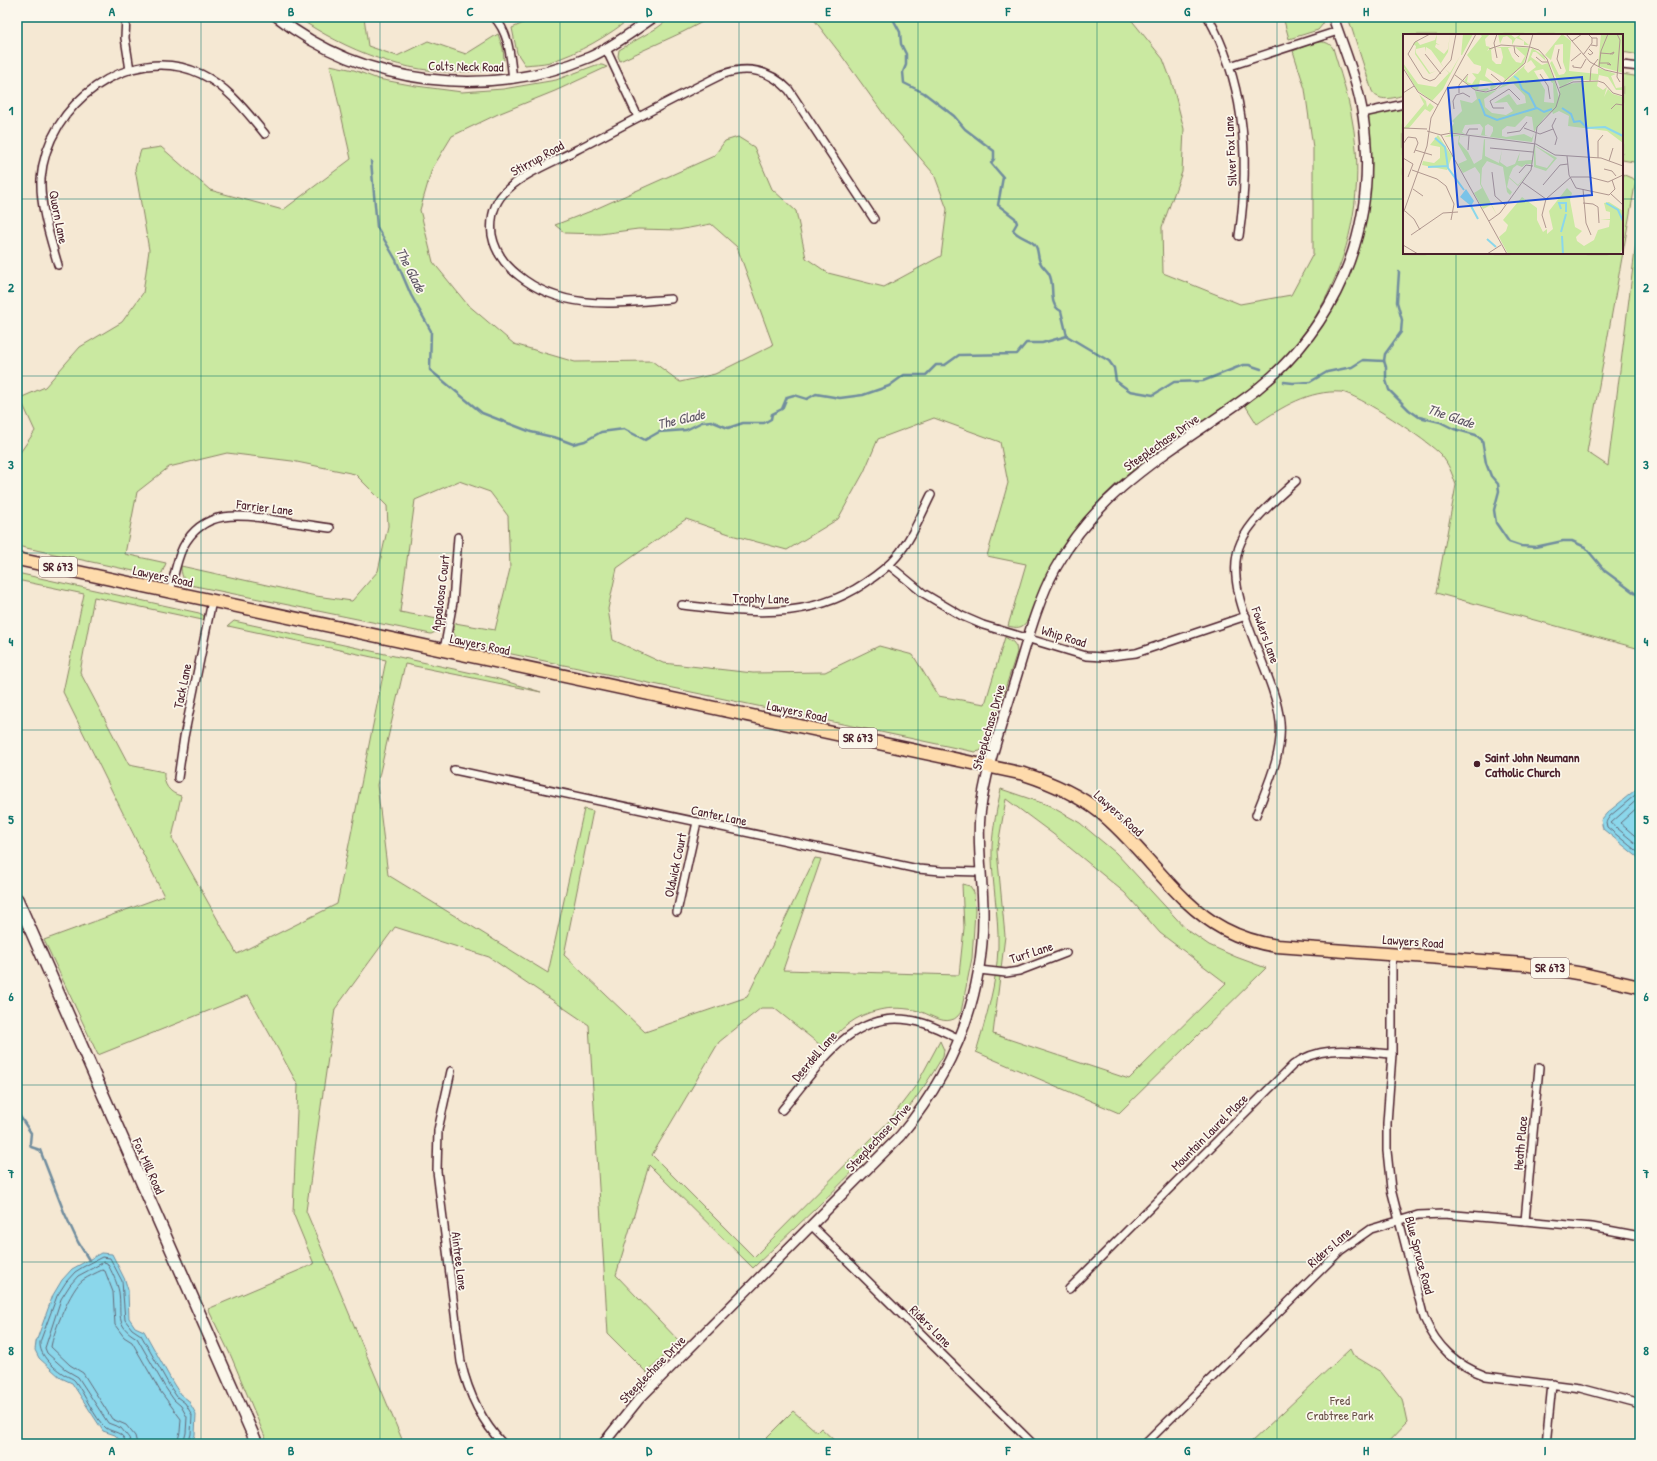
<svg xmlns="http://www.w3.org/2000/svg" width="1657" height="1461" font-family="'Patrick Hand',sans-serif">
<style>
.green{fill:#cae9a1;stroke:#8a8466;fill-rule:evenodd}
.water{fill:#8bd7eb;stroke:#718d9e}
.lines{fill:none;stroke-linecap:round;stroke-linejoin:round}
.shore{stroke:#646978;stroke-width:1}
.stream{stroke:#718d9e;stroke-width:2.5}
.minor-casing{stroke:#4a1f2b;stroke-width:10}
.tertiary-casing{stroke:#4a1f2b;stroke-width:12}
.secondary-casing{stroke:#4a1f2b;stroke-width:14}
.primary-casing{stroke:#4a1f2b;stroke-width:15}
.minor{stroke:#fbf7ec;stroke-width:7}
.tertiary{stroke:#fbf7ec;stroke-width:9}
.secondary{stroke:#fbf7ec;stroke-width:11}
.primary{stroke:#fedbac;stroke-width:12}
.grid{fill:none;stroke:#0f766e;stroke-width:1;stroke-opacity:0.55}
.poi-dot{fill:#4a1f2b;stroke:#fbf7ec;stroke-width:1.5}
.labels{text-anchor:middle;stroke-width:3.5;stroke-linejoin:round;paint-order:stroke}
.shield{fill:#fbf7ec;stroke:#7f6065;stroke-width:1}
.shield-label{font-size:12px;font-weight:bold;fill:#4a1f2b}
.street-label{font-size:13px;fill:#4a1f2b;stroke:#fbf7ec}
.poi-label{font-size:13px;font-weight:bold;fill:#4a1f2b;stroke:#fbf7ec;text-anchor:start}
.park-label{font-size:13px;fill:#6a5248;stroke:#fbf7ec}
.water-label{font-size:14px;font-style:italic;fill:#5e5665;stroke:#fbf7ec}
.inset-river{fill:none;stroke:#8bd7eb;stroke-width:2}
.inset-road{fill:none;stroke:#b19890;stroke-width:1}
.view{fill:#1d4ed8;fill-opacity:0.15;stroke:#1d4ed8;stroke-width:2}
.inset-edge{fill:none;stroke:#4a1f2b;stroke-width:2}
.neatline{fill:none;stroke:#0f766e;stroke-width:1.5}
.grid-label{font-size:13px;text-anchor:middle;font-weight:bold;fill:#0f766e}
</style>
<rect width="100%" height="100%" fill="#f5e8d3"/>
<filter id="ink" filterUnits="userSpaceOnUse"><feTurbulence type="fractalNoise" baseFrequency=".025" numOctaves="2"/><feDisplacementMap in="SourceGraphic" scale="8" xChannelSelector="R" yChannelSelector="G"/><feConvolveMatrix kernelMatrix="1 2 1 2 8 2 1 2 1" color-interpolation-filters="sRGB"/></filter>
<g filter="url(#ink)">
<g class="green">
<path d="M297,17H364L368,46L397,56L428,41L466,54L498,34L503,48L504,60C493,73 481,71 465,72C405,74 347,51 297,17Z"/>
<path d="M537,17H632C608,36 579,53 550,62C542,64 533,64 525,65L517,53L512,28Z"/>
<polygon points="672,17 712,17 683,32 620,61 618,56 619,50 657,28"/>
<path d="M812,17H1129L1163,59L1172,83L1184,129L1182,172L1162,227L1163,273L1240,304L1291,295L1313,254V148L1305,89L1293,51C1306,46 1324,35 1333,48C1340,72 1348,95 1352,119C1363,176 1355,235 1331,287C1313,327 1284,362 1250,389C1201,427 1143,454 1100,500C1078,524 1058,551 1044,581C1039,591 1032,615 1027,621C1022,629 1016,628 1008,626L1026,564L987,556L1008,483L1000,442L934,418L878,439L864,472L838,519L787,550L735,536L686,519L617,568L608,609L613,640L663,663L753,673L825,672L879,646L913,655L938,696L985,704L1005,637L1013,642L1016,646L1017,652L988,742L980,751L975,752L469,645L457,639L453,632L455,623L495,630L510,569L508,516L490,492L459,481L415,500L400,612L443,620L438,631L431,634L190,585C183,581 181,574 181,566L316,596L352,601L378,571L388,526L387,506L355,474L292,461L227,453L169,467L137,492L125,554L166,563L162,573L157,576L17,546V457L35,431L20,398L45,387L80,347L122,322L143,293L149,250L135,169L141,150L161,147L210,190L283,210L351,159L330,65L354,70L378,79L416,86L462,92L503,89L556,80L596,65H602L607,67L555,91L498,114L452,136L432,169L420,210L433,262L467,304L514,344L575,362L652,361L680,382L715,374L773,345L737,247L711,224L678,230L638,229L600,234L565,233L555,225L591,211L714,156L725,141L738,137L754,147L772,189L796,211L806,258L828,273L884,287L941,256L947,209L934,174L890,123L839,52Z"/>
<polygon points="1283,17 1324,17 1323,24 1318,30 1289,39"/>
<path d="M1348,17H1640V55L1622,52V35H1404V95C1393,98 1379,103 1372,91Z"/>
<polygon points="1622,74 1640,77 1640,163 1622,160"/>
<path d="M1404,104V253H1622V174L1636,180L1587,452L1608,466L1640,211V649L1436,593L1456,485C1452,474 1449,464 1441,455C1430,442 1356,393 1341,392C1309,390 1282,407 1257,424L1245,405L1330,306L1363,209V113Z"/>
<path d="M17,573L199,613L203,615L207,621L94,597L80,672L129,765L164,772C163,784 169,793 181,796L172,838L237,954L337,904L386,660L228,626L234,621L495,678L541,692L405,664L377,785L388,875L548,973L584,809L593,811L564,955L645,1032L747,997L815,858L821,859L783,970L959,975L964,928L962,884L970,886L974,892L975,911L972,958L961,1012C958,1016 956,1019 951,1020C941,1023 929,1014 919,1011C906,1008 892,1007 879,1010C855,1015 839,1030 824,1048L774,1008H761L719,1042L652,1155L754,1257L888,1122L917,1084L940,1041L944,1050L943,1056C896,1139 821,1202 753,1268L649,1165L616,1275L679,1341L647,1373L608,1334L589,1025L489,957L395,927L335,1009L306,1211L404,1444H268L231,1356L208,1309L314,1264L293,1213L298,1085L248,995L98,1055L44,940L164,896L63,692L84,594L17,580Z"/>
<path d="M1001,789L1048,805L1080,823L1116,853L1186,929L1209,945L1236,957L1266,968L1119,1113L976,1052C986,1018 997,983 998,947C999,913 991,880 992,846C993,827 997,808 1001,789ZM1006,799L1053,834L1125,893L1160,933L1226,983L1129,1079L993,1034L1005,936L997,851Z"/>
<polygon points="1350,1349 1353,1355 1381,1372 1402,1399 1407,1422 1386,1444 1249,1444"/>
<polygon points="793,1411 817,1432 821,1428 838,1444 760,1444"/>
</g>
<g class="water">
<polygon points="1640,786 1640,859 1603,829 1601,820 1607,813"/>
<polygon points="101,1253 112,1254 125,1280 128,1290 129,1318 135,1327 144,1331 173,1383 180,1394 188,1400 196,1414 195,1435 191,1444 123,1444 115,1435 103,1431 72,1383 61,1378 39,1358 35,1350 36,1342 53,1295 62,1280 72,1269"/>
</g>
<g class="lines">
<g class="shore">
<polyline points="1640,791 1610,816 1606,822 1607,827 1640,854"/>
<polyline points="1640,797 1611,823 1640,847"/>
<polyline points="1640,805 1620,823 1640,840"/>
<path d="M126,1444C124,1431 113,1433 106,1428C95,1419 84,1393 75,1381C73,1378 68,1377 65,1375C54,1368 39,1356 40,1342L57,1296L66,1282L75,1272L83,1267L102,1257L110,1258L122,1281L125,1320L132,1329L141,1335L169,1385L177,1397L185,1403L192,1415L191,1434L188,1444"/>
<path d="M131,1444L129,1438L121,1428L108,1423L78,1377L66,1370L47,1353L45,1348L61,1299L70,1285L78,1276L104,1262L107,1263C112,1272 117,1282 119,1292C122,1314 114,1325 137,1338L165,1387L174,1400L181,1406L187,1417L186,1433L183,1444"/>
<path d="M137,1444L135,1436L126,1425L112,1419L83,1373L70,1365L51,1347C53,1333 71,1288 83,1280C89,1276 96,1273 102,1270L105,1271L113,1292L115,1325L124,1337L132,1342L160,1391L181,1419L180,1432L177,1444"/>
</g>
<g class="stream">
<path d="M892,17L900,32L901,44L906,54V65L903,72L904,83L924,93L954,116L965,129L994,151V159L991,163L1003,177L998,205L1015,218L1017,223L1013,230C1019,238 1028,238 1034,244C1039,248 1037,256 1040,262C1042,267 1047,270 1049,274C1056,286 1047,304 1061,311L1067,336"/>
<polyline points="371,161 377,227 396,260 411,295 431,331 430,370 482,413 531,432 557,438 573,444 585,441 601,432 624,429 645,440 659,432 686,430 702,422 711,421 728,428 743,423 764,423 771,419 772,414 782,409 787,397 794,395 807,399 816,394 840,398 863,395 889,386 904,375 926,375 936,365 945,365 959,355 1017,354 1026,343 1042,343 1067,336 1109,361 1114,368 1116,381 1130,391 1153,395 1174,382 1203,381 1243,365 1249,365 1261,369"/>
<polyline points="1384,361 1386,367 1386,380 1389,390 1409,410 1419,417 1440,422 1454,429 1476,435 1482,440 1486,463 1491,476 1498,484 1499,491 1494,510 1496,523 1509,542 1521,546 1535,547 1563,541 1572,541 1585,547 1605,571 1640,597"/>
<polyline points="1384,361 1385,354 1401,332 1402,320 1397,302 1399,272"/>
<polyline points="1284,382 1293,383 1310,382 1327,372 1352,367 1363,360 1384,361"/>
<polyline points="17,1112 31,1133 30,1143 31,1147 40,1150 64,1212 78,1242 89,1260"/>
</g>
<g class="minor-casing">
<g id="minor">
<polyline points="126,17 125,38 130,70"/>
<path d="M494,17C510,34 510,57 513,79"/>
<path d="M1208,17C1246,85 1250,161 1239,236"/>
<polyline points="606,49 638,117"/>
<polyline points="1622,65 1640,67"/>
<polyline points="1230,66 1338,31"/>
<polyline points="1363,113 1404,104"/>
<path d="M58,265C50,237 40,208 41,179C46,105 129,41 201,74C228,87 246,111 265,134"/>
<path d="M671,299C617,303 563,312 518,275C505,265 495,251 492,235C490,217 494,201 508,189C526,172 554,162 576,150C624,125 672,99 721,75C747,65 770,70 789,90L874,219"/>
<polyline points="889,565 923,593 962,616 983,625 1086,656 1103,657 1136,653 1246,616"/>
<path d="M170,592C174,577 176,561 183,547C203,509 239,514 275,520C294,523 312,525 330,528"/>
<path d="M682,605C746,613 809,621 865,583C877,575 888,567 897,556C912,538 921,515 931,495"/>
<polyline points="444,650 453,602 458,537"/>
<polyline points="454,770 918,869 941,871 981,872"/>
<polyline points="178,778 184,737 212,601"/>
<path d="M1256,815C1267,786 1283,754 1280,722C1275,669 1218,591 1241,542C1252,518 1277,499 1296,481"/>
<polyline points="677,912 697,822"/>
<path d="M1392,954V1054L1387,1123V1151L1391,1189L1424,1318C1437,1347 1456,1365 1486,1376L1580,1388L1640,1404"/>
<polyline points="979,970 1006,973 1019,971 1066,953"/>
<path d="M451,1071L438,1130L437,1171L461,1362C468,1392 482,1422 503,1444"/>
<path d="M782,1110C816,1071 849,1010 909,1020C927,1022 944,1032 960,1039"/>
<polyline points="1525,1221 1539,1067"/>
<polyline points="811,1225 1033,1444"/>
<path d="M1069,1289L1293,1065C1322,1043 1358,1052 1392,1054"/>
<polyline points="1145,1444 1340,1251 1371,1229 1418,1215 1444,1214 1525,1221 1592,1227 1640,1236"/>
<polyline points="1546,1444 1552,1384"/>
</g>
</g>
<g class="tertiary-casing">
<g id="tertiary">
<path d="M277,17C364,86 489,100 590,57C613,47 633,31 654,17"/>
<path d="M603,1444L639,1399L900,1136C954,1071 984,998 983,912C983,880 977,847 980,815C985,770 1001,727 1014,684C1026,646 1036,604 1055,569C1099,489 1169,452 1240,402C1334,336 1380,230 1363,116C1358,82 1344,49 1333,17"/>
</g>
</g>
<g class="secondary-casing">
<polyline id="secondary" points="17,899 257,1444"/>
</g>
<g class="primary-casing">
<path id="primary" d="M17,559L1024,774C1052,783 1077,794 1100,812C1144,847 1175,903 1224,929C1241,938 1258,943 1277,946L1524,964L1583,974L1640,987"/>
</g>
<use href="#minor" class="minor"/>
<use href="#tertiary" class="tertiary"/>
<use href="#secondary" class="secondary"/>
<use href="#primary" class="primary"/>
</g>
</g>
<path class="grid" d="M201,17V1444M380,17V1444M560,17V1444M739,17V1444M918,17V1444M1097,17V1444M1277,17V1444M1456,17V35M17,199H1404M1622,199H1640M1456,253V1444M17,376H1640M17,553H1640M17,730H1640M17,908H1640M17,1085H1640M17,1262H1640"/>
<circle class="poi-dot" cx="1477" cy="764" r="4"/>
<g class="labels">
<g class="shield">
<rect x="39" y="557" width="38" height="20" rx="3"/>
<rect x="839" y="728" width="38" height="20" rx="3"/>
<rect x="1531" y="958" width="38" height="20" rx="3"/>
</g>
<g class="shield-label">
<text x="58" y="571">SR 673</text>
<text x="858" y="742">SR 673</text>
<text x="1550" y="972">SR 673</text>
</g>
<g class="street-label">
<text transform="translate(466 66) rotate(1)" y="5">Colts Neck Road</text>
<text transform="translate(1230 151) rotate(-93)" y="5">Silver Fox Lane</text>
<text transform="translate(537 158) rotate(-29)" y="5">Stirrup Road</text>
<text transform="translate(59 217) rotate(79)" y="5">Quorn Lane</text>
<text transform="translate(1161 442) rotate(-35)" y="5">Steeplechase Drive</text>
<text transform="translate(265 507) rotate(7)" y="5">Farrier Lane</text>
<text transform="translate(163 576) rotate(12)" y="5">Lawyers Road</text>
<text transform="translate(440 593) rotate(-83)" y="5">Appaloosa Court</text>
<text transform="translate(761 598) rotate(1)" y="5">Trophy Lane</text>
<text transform="translate(1266 635) rotate(70)" y="5">Fowlers Lane</text>
<text transform="translate(1064 636) rotate(17)" y="5">Whip Road</text>
<text transform="translate(480 644) rotate(12)" y="5">Lawyers Road</text>
<text transform="translate(182 686) rotate(-78)" y="5">Tack Lane</text>
<text transform="translate(797 711) rotate(12)" y="5">Lawyers Road</text>
<text transform="translate(988 727) rotate(-74)" y="5">Steeplechase Drive</text>
<text transform="translate(1119 813) rotate(42)" y="5">Lawyers Road</text>
<text transform="translate(719 815) rotate(12)" y="5">Canter Lane</text>
<text transform="translate(675 865) rotate(-78)" y="5">Oldwick Court</text>
<text transform="translate(1413 941) rotate(4)" y="5">Lawyers Road</text>
<text transform="translate(1031 952) rotate(-18)" y="5">Turf Lane</text>
<text transform="translate(814 1056) rotate(-49)" y="5">Deerdell Lane</text>
<text transform="translate(1209 1132) rotate(-45)" y="5">Mountain Laurel Place</text>
<text transform="translate(878 1137) rotate(-47)" y="5">Steeplechase Drive</text>
<text transform="translate(1520 1143) rotate(-85)" y="5">Heath Place</text>
<text transform="translate(149 1166) rotate(66)" y="5">Fox Mill Road</text>
<text transform="translate(1329 1247) rotate(-41)" y="5">Riders Lane</text>
<text transform="translate(1420 1255) rotate(75)" y="5">Blue Spruce Road</text>
<text transform="translate(460 1261) rotate(83)" y="5">Aintree Lane</text>
<text transform="translate(931 1326) rotate(45)" y="5">Riders Lane</text>
<text transform="translate(652 1369) rotate(-46)" y="5">Steeplechase Drive</text>
</g>
<g class="poi-label">
<text x="1485" y="762">Saint John Neumann<tspan x="1485" dy="15">Catholic Church</tspan></text>
</g>
<g class="park-label">
<text x="1340" y="1405">Fred<tspan x="1340" dy="15">Crabtree Park</tspan></text>
</g>
<g class="water-label">
<text transform="translate(411 270) rotate(63)" y="5">The Glade</text>
<text transform="translate(1451 416) rotate(19)" y="5">The Glade</text>
<text transform="translate(681 419) rotate(-13)" y="5">The Glade</text>
</g>
</g>
<g transform="translate(1403 34)">
<rect width="220" height="220" fill="#f5e8d3"/>
<path d="M34,0L33,9L37,11L33,10L32,13L41,20L45,15L47,0L45,18L38,29L41,34L28,16L23,13L22,18V13L13,15V19L27,39L33,37L26,40L12,20L13,12L10,10L14,7L17,11L32,6ZM60,0H70L59,21H58ZM76,0H87L82,5L83,12L87,13L84,17L89,14L91,13L88,16L89,26L93,30H98L100,23L98,14L93,13H109L105,14L109,23L113,28L118,29L122,22L112,13L126,14L120,31L100,48L102,45L100,43L84,34L82,42L93,51L98,49L88,56L87,53L90,49L77,46L75,56L85,54L86,56L82,57L71,55L61,47L65,41L64,48L69,50L73,44L69,39L75,40L78,36V32L71,30L64,21L79,2ZM95,0H107L112,4L118,0L116,3L126,11H121V7L113,4L109,11V6L104,2L100,3L97,10ZM159,0L168,7L166,37L195,40V34L213,40L208,42L213,54L220,53V56H213L205,43L196,41L195,46H171L163,50L195,47L194,52L200,56L204,53L201,63L205,55L210,60L220,63V109L204,97L165,92L166,82L156,77L150,80L149,77L141,84L131,98L129,83L123,82L112,93L104,92L99,96V102L103,103L121,100L129,104L131,99L129,108L87,103L90,97V93L85,90L82,92V101L85,102L64,100L78,101L80,94L77,90L62,91L59,98L62,100L46,98L51,89L49,87L59,77L57,66L69,69L74,65L72,57L83,59L94,56L81,65L82,73L89,79L103,81L110,77L104,68L91,69L106,60L114,71L123,69L122,62L110,49L95,55L122,31L121,34L125,39L133,33L128,26L124,29L129,14L141,22L143,27L133,18H130L128,23L139,31L145,29L152,48L149,49L140,35L131,37L142,56L141,68L151,69L150,49L152,48L156,64L157,53L147,29L149,27L156,41L161,40L163,37L160,28V10L152,11L148,26L142,21ZM198,0H220V39L195,32ZM57,22L40,55L29,67L14,56L0,32V29L15,50L33,53L46,39L42,35L47,39ZM16,60L23,67L24,73L27,69L31,73L27,78L22,75L6,94H1L21,70ZM48,100L66,103L57,102L56,108L65,118L71,130L79,125L81,105L68,103L94,107L82,105V122L96,129L99,116L97,128L104,133L112,130L117,118L115,127L129,126L130,119L129,130H123L119,133L114,131L110,134L106,143L115,151L129,133L115,152L106,144L104,153L109,158L107,161L104,158L100,133L84,127L79,134L78,150L94,181L88,171L80,175L71,159L79,154L77,150V140L72,133L60,139L55,130L64,126L55,110L56,102L41,103ZM35,101L49,122L44,136L19,131L20,127L31,129L37,124V113L27,111ZM131,111L154,124L143,137L131,133ZM132,112L151,125L144,134L133,131ZM164,154L169,159L167,166L172,193L179,197L173,203L174,207L181,212L191,206L195,196L206,193L207,186L197,185H207V178L203,177L201,169L206,168L220,177V213L217,220H105L96,203L103,197L105,191L100,186L119,163L134,174V186L140,198L144,195V200L150,195L146,177Z" fill="#cae9a1" fill-rule="evenodd"/>
<path d="M63,155L71,167L68,172L57,163Z" fill="#8bd7eb"/>
<path class="inset-river" d="M111,42L115,45L119,55L126,60L133,74M76,65L82,81L94,86L134,74L141,78L149,75M159,74L168,80L171,88L177,87L184,94L202,93L220,102M32,104L42,113L45,134L61,156M25,133L45,132M203,169L215,176L220,187M68,172L75,185M158,175L156,169H163V178M158,198L163,180M159,202L160,220M84,205L93,213"/>
<path class="inset-road" d="M27,0L12,8L5,20L20,44L27,47L32,45L48,26L53,0M94,0L91,9L94,24M163,0L187,28L202,36L220,40M214,0L217,6L214,43L217,48M169,7L179,0M188,11L194,12V4H189M111,12L112,19L116,23M156,15L154,25L158,35M185,19L187,21L190,19L186,15M197,19L210,20L211,18L207,20M22,20L38,40M180,21L189,9V4L185,0M133,23L139,28H145M168,27L178,19M196,29H206L208,31L204,30M170,31V33L178,34L183,25M196,33L198,17L205,0M0,34L15,58L35,71M88,40L100,50M137,40L145,52L147,65M52,41L72,56L83,58L93,55L122,29L130,0M187,47L188,34L195,25M156,54L170,48L195,47L201,49L210,59L220,62M0,59L11,52M56,59V51L65,40M101,74H90L87,67L106,55L117,66M51,75L50,67L53,61L60,59L67,63M208,75L213,70L220,71M0,94L24,95M121,94L137,100L150,95M24,97L38,101L48,99L133,110L152,121L198,124L220,132M104,99L117,97L124,88M38,101L104,220M63,101L66,95H75M0,110L5,103L13,104L15,109L11,119M152,111L154,104L149,92L153,84M87,114L130,118M12,116L29,121M65,116L66,102M164,122L166,141L173,154L206,161L212,155L209,146M0,124L10,130L5,143M195,124V107L200,101M206,127L210,114M201,135L209,137L213,142M9,136L34,145L43,152L51,170L48,186M89,138L92,162L102,171M116,139L123,131L130,132M119,148L143,165L168,143H186L205,148L220,141M140,151L157,131L165,130M10,155L20,162M180,155L183,189L188,201M208,160L220,171M143,165L139,181L143,194M180,169L190,170L195,173L196,189M2,177L11,185L17,196M0,180L24,112L28,84L73,0M86,187L97,179L128,136L134,93L153,73L157,60L144,25L136,16L127,13L98,11L86,15M8,201L40,179L55,178M0,211L15,220M84,220L98,211"/>
<path class="view" d="M179,43L189,161L55,173L45,54Z"/>
<rect width="220" height="220" class="inset-edge"/>
</g>
<rect width="1657" height="1461" fill="none" stroke="#fbf7ec" stroke-width="44"/>
<rect x="22" y="22" width="1613" height="1417" class="neatline"/>
<g class="grid-label">
<text x="112" y="16">A</text>
<text x="291" y="16">B</text>
<text x="470" y="16">C</text>
<text x="649" y="16">D</text>
<text x="828" y="16">E</text>
<text x="1008" y="16">F</text>
<text x="1187" y="16">G</text>
<text x="1366" y="16">H</text>
<text x="1545" y="16">I</text>
<text x="11" y="115">1</text>
<text x="1646" y="115">1</text>
<text x="11" y="292">2</text>
<text x="1646" y="292">2</text>
<text x="11" y="469">3</text>
<text x="1646" y="469">3</text>
<text x="11" y="646">4</text>
<text x="1646" y="646">4</text>
<text x="11" y="824">5</text>
<text x="1646" y="824">5</text>
<text x="11" y="1001">6</text>
<text x="1646" y="1001">6</text>
<text x="11" y="1178">7</text>
<text x="1646" y="1178">7</text>
<text x="11" y="1355">8</text>
<text x="1646" y="1355">8</text>
<text x="112" y="1455">A</text>
<text x="291" y="1455">B</text>
<text x="470" y="1455">C</text>
<text x="649" y="1455">D</text>
<text x="828" y="1455">E</text>
<text x="1008" y="1455">F</text>
<text x="1187" y="1455">G</text>
<text x="1366" y="1455">H</text>
<text x="1545" y="1455">I</text>
</g>
</svg>
